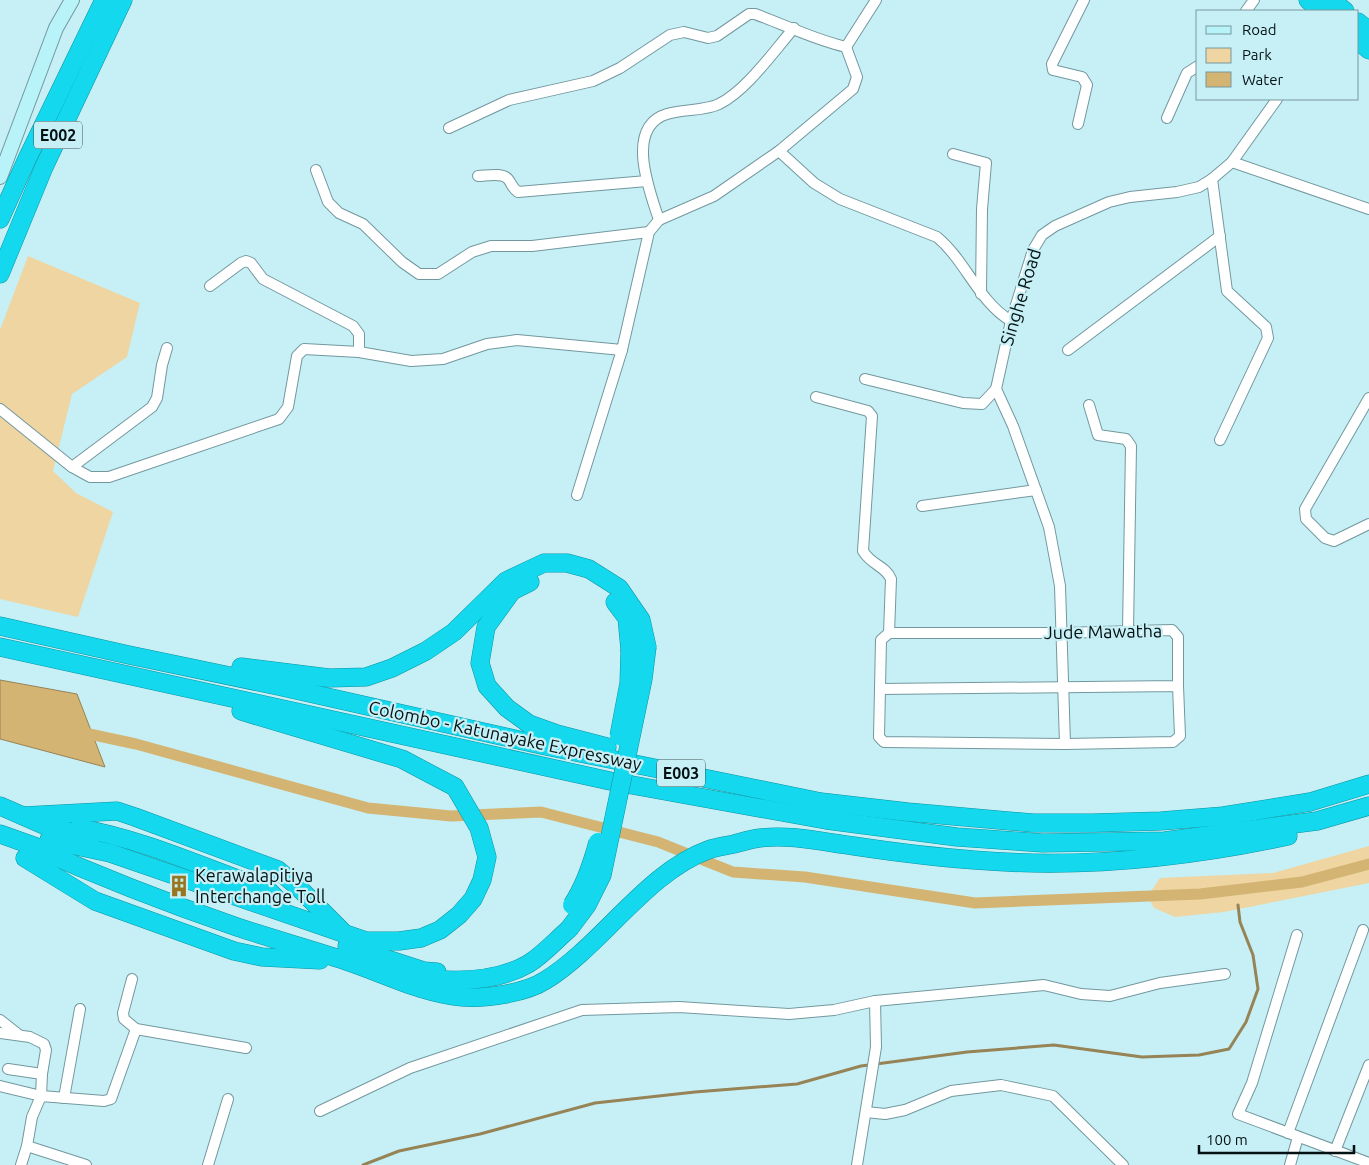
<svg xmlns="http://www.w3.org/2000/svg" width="1369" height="1165" font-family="Ubuntu,sans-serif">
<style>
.green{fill:#eed5a2}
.water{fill:#d4b472;stroke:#968356}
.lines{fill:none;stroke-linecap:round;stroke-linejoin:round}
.stream{stroke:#968356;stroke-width:3}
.canal{stroke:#d4b472;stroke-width:11}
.street-casing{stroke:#72989e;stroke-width:12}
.secondary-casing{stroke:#72989e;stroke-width:16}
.highway-casing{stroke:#0e92a1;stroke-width:19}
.street{stroke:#fff;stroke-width:10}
.secondary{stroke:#b8f3fa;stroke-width:14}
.highway{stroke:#14d8ed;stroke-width:18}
.highway-bridge-casing{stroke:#0e92a1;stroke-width:19;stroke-linecap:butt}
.highway-bridge{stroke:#14d8ed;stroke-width:18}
.labels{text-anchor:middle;stroke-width:4.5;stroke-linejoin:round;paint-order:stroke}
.shield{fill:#c7f0f6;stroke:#3e5457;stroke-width:1}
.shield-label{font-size:16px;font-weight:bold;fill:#041113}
.street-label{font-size:18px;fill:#041113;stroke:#c7f0f6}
.poi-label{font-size:18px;fill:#041113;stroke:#c7f0f6;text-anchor:start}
</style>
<rect width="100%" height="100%" fill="#c7f0f6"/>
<g class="green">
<polygon points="28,256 140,303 127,357 72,394 53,471 76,493 113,512 78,617 0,599 0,330"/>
<polygon points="1369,846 1369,883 1224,912 1175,917 1154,908 1148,896 1160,878 1273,873"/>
</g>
<polygon class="water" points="0,680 77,694 105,767 0,739"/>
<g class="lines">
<polyline class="stream" points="363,1165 399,1151 480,1134 595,1103 695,1092 797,1084 861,1066 967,1052 1054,1045 1142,1057 1199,1055 1229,1049 1246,1022 1258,989 1253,955 1240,922 1238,905"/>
<polyline class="canal" points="80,732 136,744 368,808 451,816 541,812 658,842 733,872 805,877 975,903 1200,894 1302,882 1369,864"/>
<g class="street-casing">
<g id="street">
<polyline points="1246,11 1254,0"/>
<polyline points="846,47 876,0"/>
<polyline points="1167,118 1187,73 1198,66"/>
<polyline points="1078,124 1087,85 1082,77 1053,70 1052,64 1084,0"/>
<path d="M449,128L509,100L593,81L620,68L670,35L684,32L708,38L717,36L749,14H755C785,25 815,40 846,47"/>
<path d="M779,151L814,183L840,199L937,237C966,261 978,301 1011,321"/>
<polyline points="953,154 986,163 982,209 981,294"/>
<polyline points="1232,162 1369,209"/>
<polyline points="316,170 328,202 339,213 363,224 402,262 419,274 438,274 472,252 491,246 532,246 649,232"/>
<path d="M478,176C486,176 502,172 508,179C512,184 512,188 518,192L647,181"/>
<polyline points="1212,179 1227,291 1266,327 1268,338 1220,440"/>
<path d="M659,220C650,192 624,127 667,114C682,109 706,111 719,104C746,91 774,51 794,28"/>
<polyline points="210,286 241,263 246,261 251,263 263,279 353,326 359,334 359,352"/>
<polyline points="1068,350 1220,236"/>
<polyline points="865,379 963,403 982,404 996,389"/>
<path d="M816,397L868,411L872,416L863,551C872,566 885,565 891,579L889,633"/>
<polyline points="1369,398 1305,509 1306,519 1325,538 1334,541 1369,524"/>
<polyline points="1089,405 1098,435 1126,439 1131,446 1128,631"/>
<polyline points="0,409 72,467 90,477 109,477 279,419 288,407 297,356 304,349 359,352 411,361 443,359 487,344 517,340 622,350 649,232 659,220 714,196 779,151 853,89 857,77 846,47"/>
<polyline points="72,467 152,407 157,398 162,365 167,348"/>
<polyline points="577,495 622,350"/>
<polyline points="922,506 1036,490"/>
<polyline points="880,689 1178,686 1178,637 1172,630 1061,633 889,633 881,640 879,737 884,742 1065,744 1173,742 1180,736 1178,686"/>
<polyline points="1065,744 1060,586 1049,527 1013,426 996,389 1011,321 1033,250 1042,235 1055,226 1109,202 1130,197 1177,192 1199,187 1212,179 1232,162 1277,99"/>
<polyline points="1297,935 1252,1083 1238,1114 1369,1163"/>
<polyline points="132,979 123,1013 124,1019 136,1029 246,1048"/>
<polyline points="0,1020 19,1035"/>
<polyline points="0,1033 30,1037 44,1044 46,1050 42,1074 41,1096 0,1086"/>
<polyline points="8,1069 42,1074"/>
<polyline points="64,1098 80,1009"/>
<polyline points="320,1111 410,1068 582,1010 679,1007 789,1014 834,1010 875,1001 1044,985 1081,994 1110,996 1160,983 1225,974"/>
<polyline points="866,1112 885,1114 905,1110 951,1091 1001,1085 1053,1096 1123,1165"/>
<polyline points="1288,1133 1363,930"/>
<polyline points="27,1146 86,1165"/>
<polyline points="1335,1151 1369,1065"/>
<polyline points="21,1165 27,1146 32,1117 41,1096 104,1101 111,1099 136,1029"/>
<polyline points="208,1165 228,1099"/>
<polyline points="857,1165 876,1047 875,1001"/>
<polyline points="1290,1165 1298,1137"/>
</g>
</g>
<g class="secondary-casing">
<polyline id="secondary" points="0,177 56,28 72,0"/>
</g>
<g class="highway-casing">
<g id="highway">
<polyline points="1308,0 1321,11"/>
<polyline points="1331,0 1345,11"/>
<polyline points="1358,22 1369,31"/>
<polyline points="1358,41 1369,50"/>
<polyline points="0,219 27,159 104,0"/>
<polyline points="0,274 44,167 123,0"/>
<polyline points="530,582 512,591 486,627 480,663 487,686 507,708 529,724 557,734 607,747"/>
<polyline points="615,602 627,618 630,650"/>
<polyline points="0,626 129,655 278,686 541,745 821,802 908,812 1033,823 1093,823 1161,821 1223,816 1310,802 1369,784"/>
<polyline points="0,647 610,781 826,820 957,837 1043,843 1165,841 1317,821 1369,806"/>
<polyline points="241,667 329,678 366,677 392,668 426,651 454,632 506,581 544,563 567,563 589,569 619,588 641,620 647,647"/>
<polyline points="0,806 46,826 91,837"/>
<polyline points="23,816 117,811 135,817 278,870 298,887 342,931"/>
<path d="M79,828C142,839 203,867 262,888L270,892L278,900"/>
<polyline points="0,834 42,849"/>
<polyline points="49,840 110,853 366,941 399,941 421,938 440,930 459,915 473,899 482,880 487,857 479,828 455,787 402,759 241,711"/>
<path d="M31,846C98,876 167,903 237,927C273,939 310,949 346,961C385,974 421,993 462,997C486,999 526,993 546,980C602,945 647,872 708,850C716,847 725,846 734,844C742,842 751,839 760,838C791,834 823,842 854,846C894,852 934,857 974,860C1079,869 1186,858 1288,836"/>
<polyline points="25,858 95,901 234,951 262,957 320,960"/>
<polyline points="347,946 424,971 437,972"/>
<path d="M419,978C453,982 497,982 528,964C543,955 556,940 569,929"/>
</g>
</g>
<use href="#street" class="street"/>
<use href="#secondary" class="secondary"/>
<use href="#highway" class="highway"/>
<g class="highway-bridge-casing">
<g id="highway-bridge">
<polyline points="619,736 629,683 630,650"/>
<path d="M572,905C585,886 592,864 598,842"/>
<polyline points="569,929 587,905 602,875 643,679 647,647"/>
</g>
</g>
<use href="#highway-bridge" class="highway-bridge"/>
</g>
<defs>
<g id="building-bare" transform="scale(1.725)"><path d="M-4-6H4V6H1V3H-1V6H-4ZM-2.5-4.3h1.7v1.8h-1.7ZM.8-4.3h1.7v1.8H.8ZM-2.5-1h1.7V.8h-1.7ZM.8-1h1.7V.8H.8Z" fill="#98751f" stroke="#c7f0f6" stroke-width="2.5" paint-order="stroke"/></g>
</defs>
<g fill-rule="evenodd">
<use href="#building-bare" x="179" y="886"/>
</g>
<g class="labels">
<g class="shield">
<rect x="34" y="121.5" width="48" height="27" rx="4"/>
<rect x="657" y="759.5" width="48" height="27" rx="4"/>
</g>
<g class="shield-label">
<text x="58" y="141">E002</text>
<text x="681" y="779">E003</text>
</g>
<g class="street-label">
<text transform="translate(1021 297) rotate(-73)" y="6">Singhe Road</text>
<text transform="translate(1103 632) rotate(-1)" y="6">Jude Mawatha</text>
<text transform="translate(505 736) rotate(12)" y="6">Colombo - Katunayake Expressway</text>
</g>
<g class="poi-label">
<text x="195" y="882">Kerawalapitiya<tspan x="195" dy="21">Interchange Toll</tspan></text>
</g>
</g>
<rect x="1196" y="10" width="162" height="90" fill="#c7f0f6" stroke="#79979b"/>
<rect x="1206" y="26" width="25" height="8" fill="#b8f3fa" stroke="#79979b"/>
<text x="1242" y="35" font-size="15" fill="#041113">Road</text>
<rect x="1206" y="48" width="25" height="15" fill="#eed5a2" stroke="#79979b"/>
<text x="1242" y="60" font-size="15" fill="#041113">Park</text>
<rect x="1206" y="72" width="25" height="15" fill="#d4b472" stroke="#79979b"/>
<text x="1242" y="85" font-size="15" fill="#041113">Water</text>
<path d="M1199 1145v8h155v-8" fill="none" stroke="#041113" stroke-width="2.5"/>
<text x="1206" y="1145" font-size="15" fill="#041113" stroke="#c7f0f6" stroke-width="4" paint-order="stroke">100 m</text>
</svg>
